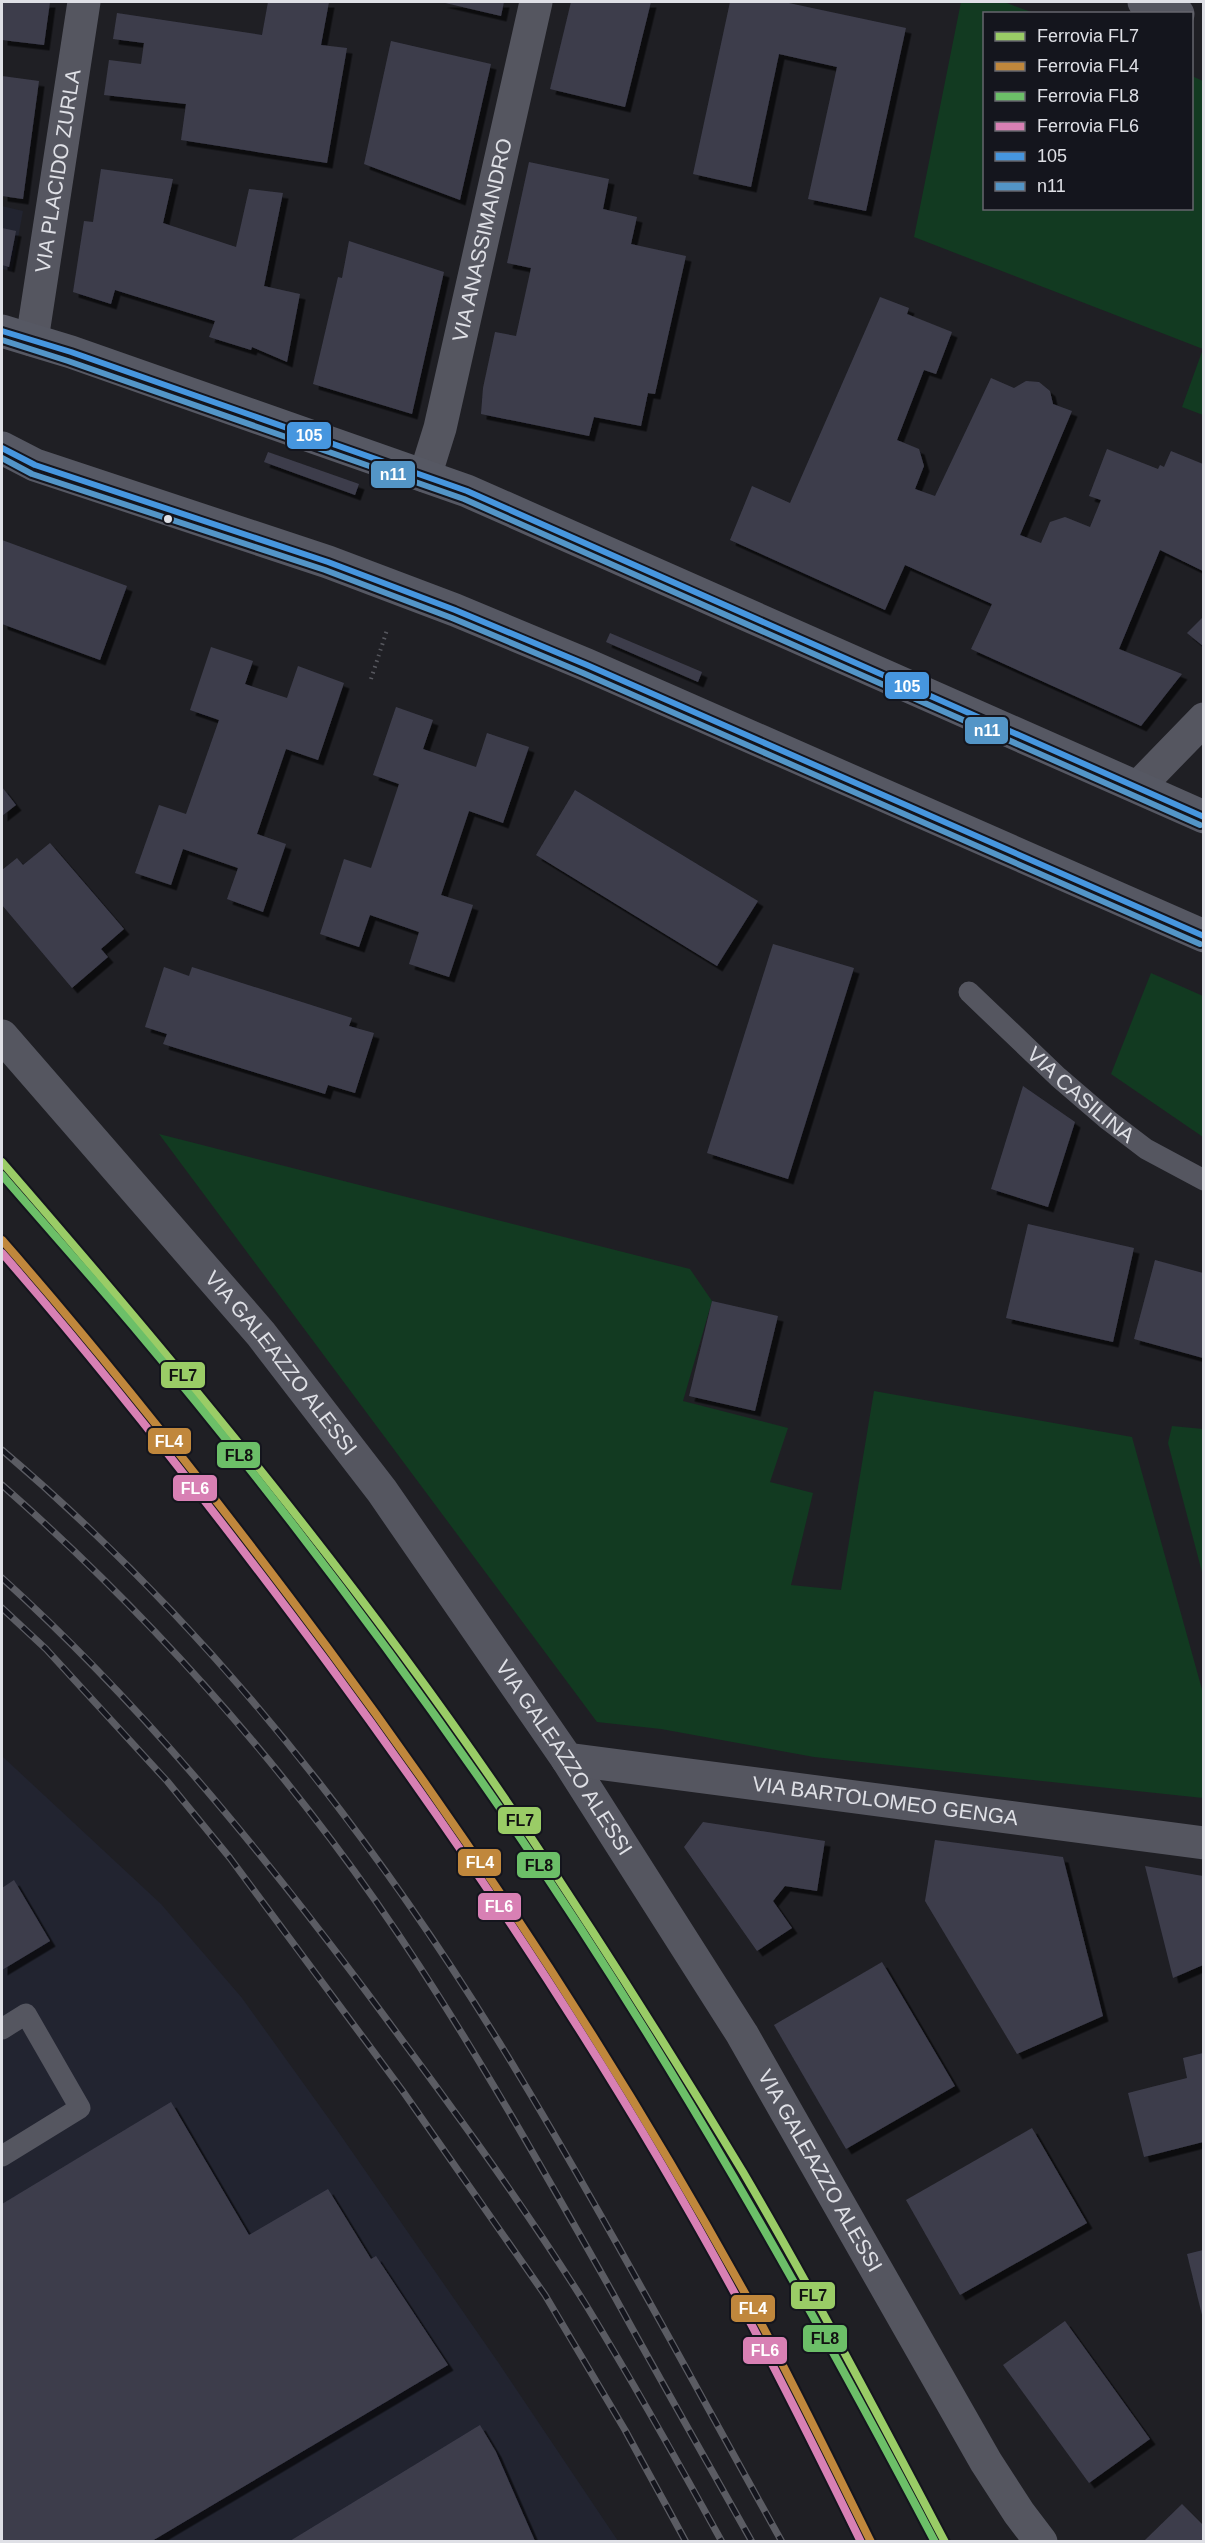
<svg xmlns="http://www.w3.org/2000/svg" width="1205" height="2543" font-family="Helvetica,sans-serif">
<style>
.built{fill:#222430}
.green{fill:#123a21}
.building{fill:#3d3d4c;filter:url(#shadow)}
.lines{fill:none;stroke-linecap:round;stroke-linejoin:round}
.path{stroke:#57585f;stroke-width:4;stroke-dasharray:1.5 4.5;stroke-linecap:butt}
.service{stroke:#555660;stroke-width:21}
.minor{stroke:#555660;stroke-width:33}
.secondary{stroke:#565863;stroke-width:33}
.rail-casing{stroke:#5b5c63;stroke-width:7}
.rail{stroke:#14151d;stroke-width:4.5;stroke-dasharray:14;stroke-linecap:butt}
.bus-1-casing{stroke:#14151d;stroke-width:10}
.bus-2-casing{stroke:#14151d;stroke-width:10}
.bus-1{stroke:#4696df;stroke-width:6}
.bus-2{stroke:#5395c7;stroke-width:6}
.rail-1-casing{stroke:#14151d;stroke-width:12}
.rail-2-casing{stroke:#14151d;stroke-width:12}
.rail-3-casing{stroke:#14151d;stroke-width:12}
.rail-4-casing{stroke:#14151d;stroke-width:12}
.rail-1{stroke:#9acc66;stroke-width:8}
.rail-2{stroke:#c0873c;stroke-width:8}
.rail-3{stroke:#6cbf68;stroke-width:8}
.rail-4{stroke:#d880b4;stroke-width:8}
.bus-dot{fill:#dfe0e6;stroke:#14151d;stroke-width:2}
.labels{text-anchor:middle;stroke-width:6;stroke-linejoin:round;paint-order:stroke}
.street-label{font-size:21px;fill:#dfe0e6;stroke:#14151d}
.line-badge{stroke:#14151d;stroke-width:2}
.badge-label{font-size:16px;text-anchor:middle;font-weight:bold;fill:#fff}
.pale-badge-label{font-size:16px;text-anchor:middle;font-weight:bold;fill:#111}
</style>
<defs>
<filter id="shadow"><feDropShadow dx="5.5" dy="5.5" stdDeviation="0" flood-color="#0009"/></filter>
</defs>
<rect width="100%" height="100%" fill="#1f1f24"/>
<g class="built">
<polygon points="2,206 23,211 12,271 2,269"/>
<polygon points="2,1756 161,1904 242,1998 337,2130 500,2365 618,2541 2,2541"/>
</g>
<g class="green">
<polygon points="961,2 1004,2 1034,13 984,14 984,208 1192,208 1192,76 1203,81 1203,415 1182,407 1203,349 914,237"/>
<polygon points="1151,973 1203,996 1203,1137 1111,1074"/>
<polygon points="159,1134 690,1269 712,1301 683,1401 788,1428 770,1482 813,1493 791,1585 841,1590 874,1391 1132,1437 1203,1693 1203,1798 814,1757 661,1729 597,1722"/>
<polygon points="1172,1426 1203,1429 1203,1576 1168,1443"/>
</g>
<g class="building">
<polygon points="2,2 50,2 44,45 2,40"/>
<polygon points="268,2 329,2 321,45 347,48 327,163 181,140 186,104 104,95 109,60 141,64 144,43 113,39 117,13 262,35"/>
<polygon points="441,2 504,2 501,16"/>
<polygon points="571,2 651,2 625,107 550,89"/>
<polygon points="730,2 784,2 906,28 866,211 808,199 837,67 779,54 751,187 693,174"/>
<polygon points="391,41 491,64 460,200 364,164"/>
<polygon points="2,76 39,81 23,199 2,196"/>
<polygon points="529,162 609,179 603,209 637,217 631,244 686,256 655,394 648,393 641,426 594,417 589,436 481,414 483,388 495,332 516,336 531,268 507,263"/>
<polygon points="101,169 173,179 163,223 236,247 249,189 283,193 264,286 300,294 287,362 252,347 251,350 209,337 215,321 115,290 111,304 73,292 84,221 93,222"/>
<polygon points="2,228 16,231 9,267 2,265"/>
<polygon points="349,241 444,272 412,414 313,384 338,277 342,278"/>
<polygon points="880,297 909,308 907,314 952,332 936,374 924,370 897,440 919,449 924,466 915,489 935,496 991,378 1014,388 1026,381 1039,382 1050,391 1053,404 1072,411 1020,535 1041,543 1050,522 1065,517 1090,527 1101,500 1089,496 1107,449 1158,469 1160,465 1164,467 1171,451 1203,464 1203,571 1160,550 1119,649 1182,674 1141,726 971,649 992,604 905,565 885,610 730,540 752,486 790,503"/>
<polygon points="268,452 359,484 355,495 264,462"/>
<polygon points="2,540 127,586 100,660 2,624"/>
<polygon points="1203,617 1203,646 1187,633"/>
<polygon points="610,633 702,672 698,682 606,642"/>
<polygon points="211,647 253,661 245,684 287,698 298,666 344,683 318,760 286,749 257,834 286,844 263,912 227,899 238,868 183,849 171,885 135,873 159,805 186,814 219,720 190,710"/>
<polygon points="396,707 433,720 423,749 476,767 487,733 529,747 503,823 469,811 441,895 473,905 449,977 409,964 419,932 370,915 359,947 320,934 344,859 371,868 399,784 373,775"/>
<polygon points="2,787 16,805 2,816"/>
<polygon points="575,790 758,901 717,966 536,855"/>
<polygon points="50,843 124,929 101,949 108,957 72,988 2,905 2,870 17,858 23,865"/>
<polygon points="773,944 854,968 788,1179 707,1153"/>
<polygon points="164,967 189,976 192,967 352,1018 349,1026 374,1033 355,1093 328,1085 325,1094 163,1044 167,1034 145,1027"/>
<polygon points="1023,1086 1075,1122 1048,1207 991,1189"/>
<polygon points="1028,1224 1134,1248 1113,1342 1006,1318"/>
<polygon points="1155,1260 1203,1273 1203,1358 1134,1339"/>
<polygon points="712,1301 778,1316 755,1411 689,1396"/>
<polygon points="703,1822 825,1841 817,1891 785,1886 773,1901 792,1928 757,1951 684,1847"/>
<polygon points="935,1840 1063,1857 1103,2016 1017,2054 925,1901"/>
<polygon points="1145,1866 1203,1876 1203,1965 1173,1978"/>
<polygon points="14,1880 50,1941 2,1970 2,1888"/>
<polygon points="882,1962 955,2086 846,2149 774,2025"/>
<polygon points="1203,2053 1203,2142 1144,2157 1128,2093 1187,2078 1183,2058"/>
<polygon points="171,2102 249,2235 328,2189 371,2259 376,2256 448,2365 152,2541 2,2541 2,2204"/>
<polygon points="1032,2128 1087,2223 960,2295 906,2200"/>
<polygon points="1203,2250 1203,2319 1187,2254"/>
<polygon points="1065,2321 1150,2439 1089,2483 1003,2365"/>
<polygon points="480,2425 496,2452 535,2541 290,2541"/>
<polygon points="1182,2504 1203,2525 1203,2541 1144,2541"/>
</g>
<g class="lines">
<polyline class="path" points="371,679 387,630"/>
<g class="service">
<path id="s1" d="M969,992L1058,1077L1108,1120L1146,1149L1204,1180"/>
<polyline points="2,2029 26,2014 80,2108 2,2156"/>
</g>
<g class="minor">
<polyline points="1144,2 1178,14"/>
<path id="s2" d="M32,340L84,2"/>
<path id="s3" d="M425,476L440,428L536,2"/>
<polyline points="1138,787 1204,719"/>
<path id="s4" d="M2,1036L261,1334L382,1491L567,1759L742,2034L986,2462L1019,2513L1041,2542"/>
<path id="s5" d="M567,1759L1204,1843"/>
</g>
<g class="secondary">
<polyline points="2,331 71,352 467,491 1204,817"/>
<polyline points="2,448 35,465 328,562 455,610 587,665 1204,936"/>
</g>
<g class="rail-casing">
<g id="rail">
<path d="M2,1450C208,1625 380,1843 519,2075C611,2228 695,2386 782,2542"/>
<path d="M2,1485C142,1608 270,1750 377,1903C463,2027 537,2159 611,2290C657,2374 705,2458 752,2542"/>
<path d="M2,1578C137,1700 249,1836 359,1982C437,2087 516,2193 586,2305C633,2382 678,2462 722,2542"/>
<polyline points="2,1608 46,1649 167,1781 230,1858 402,2090 545,2295 625,2430 686,2542"/>
</g>
</g>
<use href="#rail" class="rail"/>
<g class="bus-1-casing">
<g id="bus-1">
<polyline points="2,331 71,352 467,491 1204,817"/>
<polyline points="2,448 35,465 328,562 455,610 587,665 1204,936"/>
</g>
</g>
<g class="bus-2-casing">
<g id="bus-2">
<polyline points="2,340 68,361 464,499 1200,825"/>
<polyline points="2,458 32,474 325,570 452,618 583,673 1200,944"/>
</g>
</g>
<use href="#bus-1" class="bus-1"/>
<use href="#bus-2" class="bus-2"/>
<g class="rail-1-casing">
<path id="rail-1" d="M2,1162C186,1374 365,1590 522,1824C598,1938 672,2054 743,2172C814,2293 879,2417 945,2542"/>
</g>
<g class="rail-2-casing">
<path id="rail-2" d="M2,1240C117,1371 223,1507 327,1647C480,1854 621,2069 746,2295C790,2376 830,2459 871,2542"/>
</g>
<g class="rail-3-casing">
<path id="rail-3" d="M2,1175C45,1225 90,1275 133,1326C267,1485 393,1652 511,1824C668,2053 805,2295 935,2542"/>
</g>
<g class="rail-4-casing">
<path id="rail-4" d="M2,1253C117,1385 223,1522 327,1662C478,1867 620,2080 741,2305C783,2383 822,2462 861,2542"/>
</g>
<use href="#rail-1" class="rail-1"/>
<use href="#rail-2" class="rail-2"/>
<use href="#rail-3" class="rail-3"/>
<use href="#rail-4" class="rail-4"/>
</g>
<circle class="bus-dot" cx="168" cy="519" r="5"/>
<g class="labels">
<g class="street-label">
<text dy="7" stroke="none"><textPath href="#s2" startOffset="171">VIA PLACIDO ZURLA</textPath></text>
<text dy="7" stroke="none"><textPath href="#s3" startOffset="243">VIA ANASSIMANDRO</textPath></text>
<text dy="7" stroke="none"><textPath href="#s1" startOffset="152">VIA CASILINA</textPath></text>
<text dy="7" stroke="none"><textPath href="#s4" startOffset="430">VIA GALEAZZO ALESSI</textPath></text>
<text dy="7" stroke="none"><textPath href="#s4" startOffset="916">VIA GALEAZZO ALESSI</textPath></text>
<text dy="7" stroke="none"><textPath href="#s5" startOffset="321">VIA BARTOLOMEO GENGA</textPath></text>
<text dy="7" stroke="none"><textPath href="#s4" startOffset="1402">VIA GALEAZZO ALESSI</textPath></text>
</g>
</g>
<g class="line-badge">
<rect x="286" y="421" width="46" height="29" rx="6" fill="#4696df"/>
<rect x="370" y="460" width="46" height="29" rx="6" fill="#5395c7"/>
<rect x="884" y="671" width="46" height="29" rx="6" fill="#4696df"/>
<rect x="964" y="716" width="45" height="29" rx="6" fill="#5395c7"/>
<rect x="160" y="1361" width="46" height="28" rx="6" fill="#9acc66"/>
<rect x="147" y="1427" width="45" height="28" rx="6" fill="#c0873c"/>
<rect x="216" y="1441" width="45" height="28" rx="6" fill="#6cbf68"/>
<rect x="172" y="1474" width="46" height="28" rx="6" fill="#d880b4"/>
<rect x="497" y="1806" width="45" height="29" rx="6" fill="#9acc66"/>
<rect x="457" y="1848" width="45" height="29" rx="6" fill="#c0873c"/>
<rect x="516" y="1851" width="45" height="28" rx="6" fill="#6cbf68"/>
<rect x="477" y="1892" width="45" height="29" rx="6" fill="#d880b4"/>
<rect x="790" y="2281" width="46" height="29" rx="6" fill="#9acc66"/>
<rect x="730" y="2294" width="46" height="29" rx="6" fill="#c0873c"/>
<rect x="802" y="2324" width="46" height="29" rx="6" fill="#6cbf68"/>
<rect x="742" y="2336" width="46" height="29" rx="6" fill="#d880b4"/>
</g>
<g class="badge-label">
<text x="309" y="441">105</text>
<text x="393" y="480">n11</text>
<text x="907" y="692">105</text>
<text x="987" y="736">n11</text>
<text x="169" y="1447">FL4</text>
<text x="195" y="1494">FL6</text>
<text x="480" y="1868">FL4</text>
<text x="499" y="1912">FL6</text>
<text x="753" y="2314">FL4</text>
<text x="765" y="2356">FL6</text>
</g>
<g class="pale-badge-label">
<text x="183" y="1381">FL7</text>
<text x="239" y="1461">FL8</text>
<text x="520" y="1826">FL7</text>
<text x="539" y="1871">FL8</text>
<text x="813" y="2301">FL7</text>
<text x="825" y="2344">FL8</text>
</g>
<rect width="1205" height="2543" fill="none" stroke="#dfe0e6" stroke-width="6"/>
<rect x="983" y="12" width="210" height="198" fill="#14151d" stroke="#65666d" stroke-width="1.5"/>
<rect x="995" y="32" width="30" height="9" fill="#9acc66" stroke="#65666d" stroke-width="1.5"/>
<text x="1037" y="42" font-size="18" fill="#dfe0e6">Ferrovia FL7</text>
<rect x="995" y="62" width="30" height="9" fill="#c0873c" stroke="#65666d" stroke-width="1.5"/>
<text x="1037" y="72" font-size="18" fill="#dfe0e6">Ferrovia FL4</text>
<rect x="995" y="92" width="30" height="9" fill="#6cbf68" stroke="#65666d" stroke-width="1.5"/>
<text x="1037" y="102" font-size="18" fill="#dfe0e6">Ferrovia FL8</text>
<rect x="995" y="122" width="30" height="9" fill="#d880b4" stroke="#65666d" stroke-width="1.5"/>
<text x="1037" y="132" font-size="18" fill="#dfe0e6">Ferrovia FL6</text>
<rect x="995" y="152" width="30" height="9" fill="#4696df" stroke="#65666d" stroke-width="1.5"/>
<text x="1037" y="162" font-size="18" fill="#dfe0e6">105</text>
<rect x="995" y="182" width="30" height="9" fill="#5395c7" stroke="#65666d" stroke-width="1.5"/>
<text x="1037" y="192" font-size="18" fill="#dfe0e6">n11</text>
</svg>
